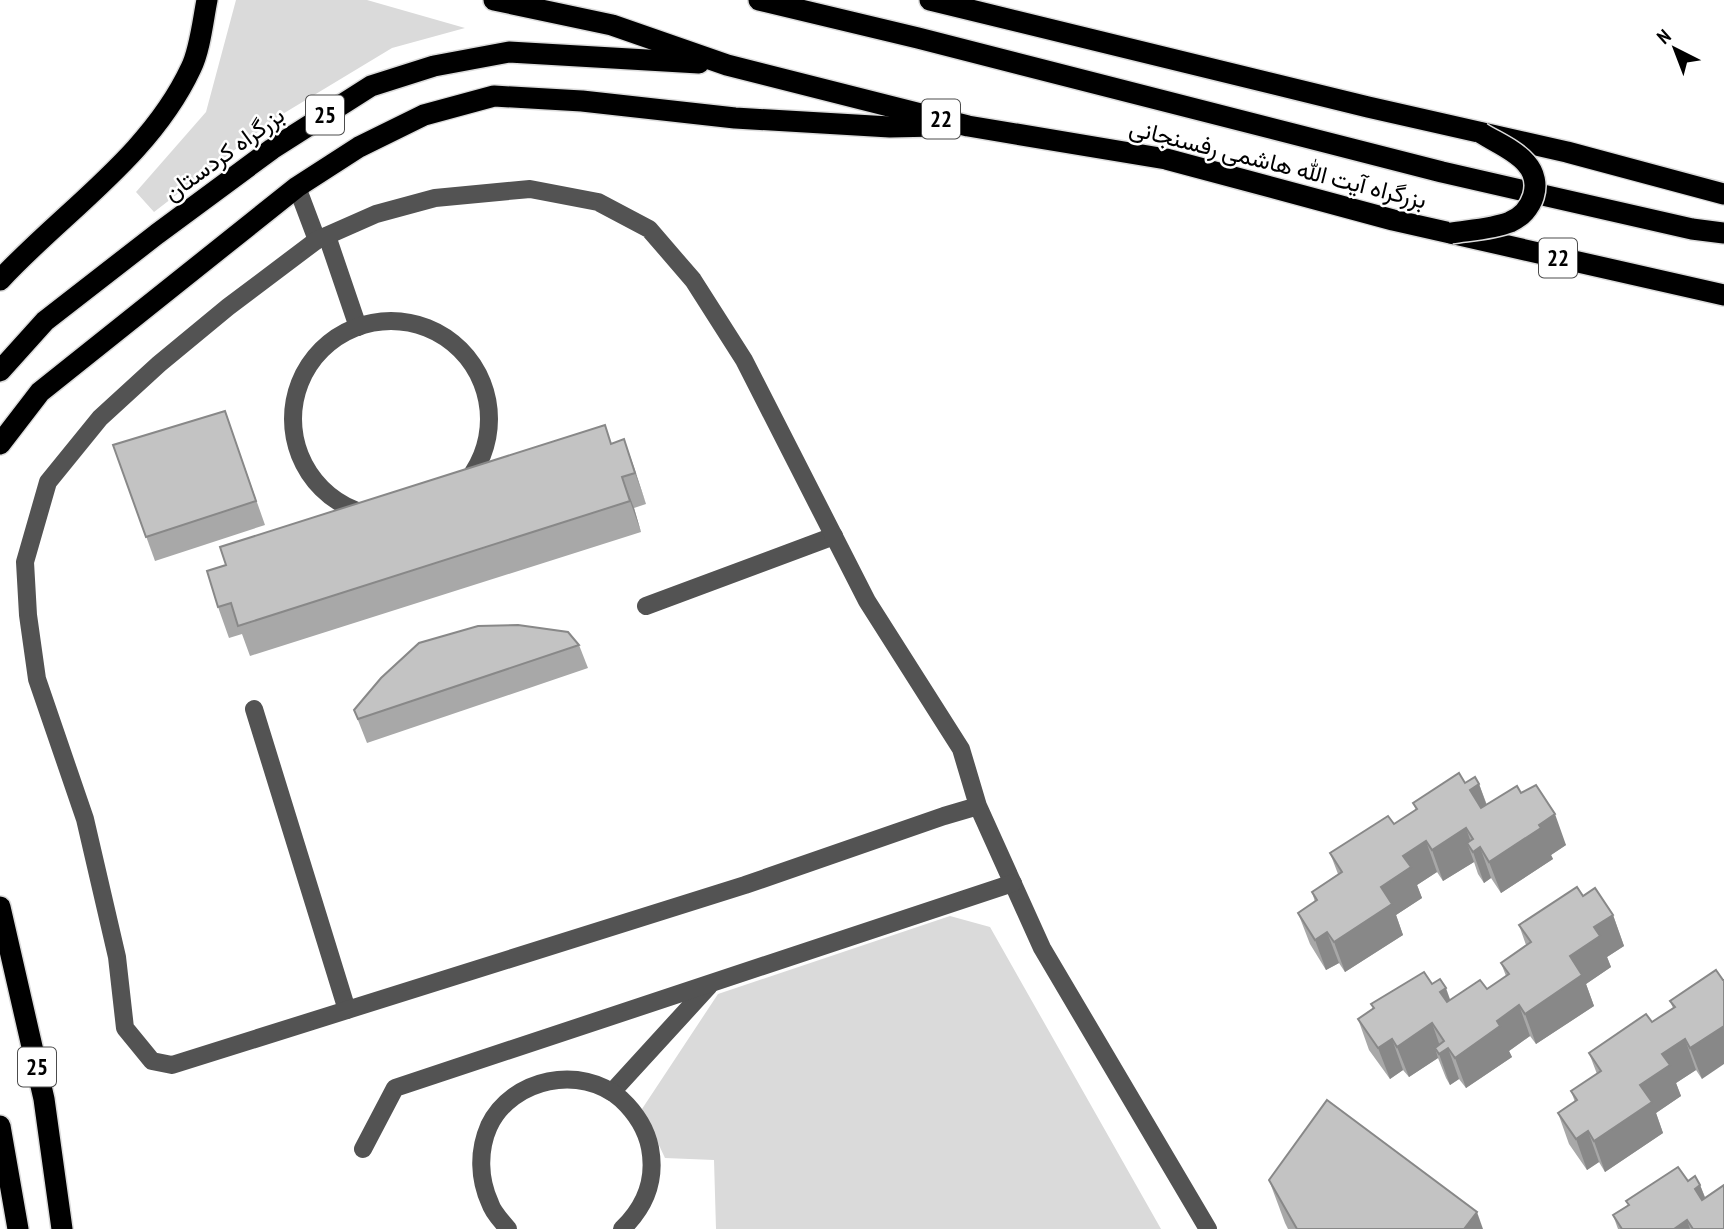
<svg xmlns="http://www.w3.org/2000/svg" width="1724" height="1229" font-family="'PT Sans Narrow',Vazirmatn,sans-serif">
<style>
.green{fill:#dadada}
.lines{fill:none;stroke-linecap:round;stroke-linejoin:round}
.highway-casing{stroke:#dbdbdb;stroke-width:24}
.minor{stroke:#535353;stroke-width:18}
.highway{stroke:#000;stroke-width:21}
.highway-bridge-casing{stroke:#dbdbdb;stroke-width:24;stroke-linecap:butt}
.highway-bridge{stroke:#000;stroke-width:21}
.wall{fill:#a8a8a8}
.shaded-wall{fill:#888}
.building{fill:#c3c3c3;stroke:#888;stroke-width:2}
.labels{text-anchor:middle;stroke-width:5;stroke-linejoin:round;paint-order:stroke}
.shield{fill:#fff;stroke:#4c4c4c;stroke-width:2}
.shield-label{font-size:23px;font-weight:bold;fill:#000}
.street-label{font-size:24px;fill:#000;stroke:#fff}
</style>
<rect width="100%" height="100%" fill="#fff"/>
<g class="green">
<polygon points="236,0 367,0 465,28 392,48 276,118 154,212 136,192 206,112"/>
<polygon points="950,916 990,927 1161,1229 716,1229 714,1160 665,1158 642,1109 718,994"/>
</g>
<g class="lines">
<g class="highway-casing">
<g id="highway">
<polyline points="494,0 612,25 727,65 968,126 1166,159 1393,220 1724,295"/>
<polyline points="759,0 918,38 1442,172 1692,229 1724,233"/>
<polyline points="930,0 1368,107 1567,152 1724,194"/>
<path d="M0,280C64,211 150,156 191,68C200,50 203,20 207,0"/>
<polyline points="0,371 45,321 157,234 272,149 371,86 434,66 509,52 699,63"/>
<polyline points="0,444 40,392 297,187 359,147 424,115 494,96 582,101 735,118 890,127 937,126"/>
<polyline points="0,907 44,1099 62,1229"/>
<polyline points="0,1126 18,1229"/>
</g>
</g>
<g class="minor">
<polyline points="297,187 317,240"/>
<polyline points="327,236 358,327"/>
<circle cx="391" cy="419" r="98"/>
<polyline points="646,606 834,536"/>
<polyline points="254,709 347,1010"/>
<polyline points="978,806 944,816 745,885 172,1065 152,1061 125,1028 117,957 85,819 37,679 28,615 25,562 48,482 100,418 159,364 228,307 317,240 376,214 435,198 530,189 598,202 649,229 693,280 744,360 867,601 961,749 978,806 1042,948 1208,1229"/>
<polyline points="612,1092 709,986"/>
<polyline points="363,1149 395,1088 1013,883"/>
<path d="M508,1229C502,1221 493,1213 490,1203C479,1179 478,1151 489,1126C512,1078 581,1064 621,1099C636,1113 646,1128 650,1148C656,1180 645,1207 622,1229"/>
</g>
<use href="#highway" class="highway"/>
<g class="highway-bridge-casing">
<path id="highway-bridge" d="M1451,233C1470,230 1492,229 1510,222C1533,212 1544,183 1526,163C1515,150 1495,142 1481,133"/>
</g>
<use href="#highway-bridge" class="highway-bridge"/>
</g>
<g class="wall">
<polygon points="225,411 265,525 155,561 113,445"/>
<polygon points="624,439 646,504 634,508 641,532 250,656 242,634 229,638 218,607"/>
<polygon points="579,645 588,668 367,743 354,710"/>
<polygon points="1465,783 1479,784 1487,805 1521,793 1566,845 1551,855 1553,859 1501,893 1491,878 1484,883 1478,874 1474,862 1443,881 1437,872 1417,885 1422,898 1396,915 1403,935 1345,972 1339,963 1326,970 1310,944 1298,913 1315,902 1312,892 1338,874 1330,853 1394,824 1416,810 1413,803"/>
<polygon points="1583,896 1613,915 1624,946 1607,957 1611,967 1586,984 1594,1006 1536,1044 1530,1036 1509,1051 1512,1057 1466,1088 1459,1079 1450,1085 1446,1078 1438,1058 1409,1077 1403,1070 1390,1079 1369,1050 1358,1019 1373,1009 1371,1004 1432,984 1450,1000 1487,989 1506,976 1501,963 1526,945 1519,925"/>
<polygon points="1716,970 1702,1079 1696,1070 1676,1083 1681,1096 1656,1113 1663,1133 1605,1172 1599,1162 1587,1170 1569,1144 1558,1113 1575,1102 1571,1091 1597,1074 1589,1053 1652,1022 1673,1008 1670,1001"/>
<polygon points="1269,1180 1483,1229 1288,1229 1285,1223"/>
<polygon points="1688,1181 1700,1185 1705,1197 1724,1229 1618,1229 1613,1215 1628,1205 1626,1201"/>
</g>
<g class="shaded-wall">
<polygon points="624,439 635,470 646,504 635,473"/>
<polygon points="622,477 634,508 641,532 630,501"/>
<polygon points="1479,784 1490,815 1481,821 1470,790"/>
<polygon points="1555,814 1566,845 1551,855 1553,859 1501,893 1489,862 1539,825"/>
<polygon points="1466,828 1474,851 1480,847 1491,878 1484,883 1473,852 1467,843 1474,862 1443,881 1432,850"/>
<polygon points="1426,841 1437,872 1417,885 1422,898 1396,915 1403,935 1345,972 1334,942 1381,887 1403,856"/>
<polygon points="1613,915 1624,946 1607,957 1611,967 1586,984 1594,1006 1536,1044 1525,1014 1594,927"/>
<polygon points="1327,932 1339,963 1326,970 1315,940"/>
<polygon points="1446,988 1457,1019 1440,992"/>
<polygon points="1519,1005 1530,1036 1509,1051 1512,1057 1466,1088 1455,1058 1497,1021"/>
<polygon points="1432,1023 1442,1052 1448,1048 1459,1079 1450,1085 1439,1054 1435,1048 1438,1058 1409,1077 1397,1047"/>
<polygon points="1724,1026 1724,1064 1702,1079 1690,1048"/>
<polygon points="1392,1039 1403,1070 1390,1079 1378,1048"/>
<polygon points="1685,1039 1696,1070 1676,1083 1681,1096 1656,1113 1663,1133 1605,1172 1594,1141 1640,1085 1662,1054"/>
<polygon points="1588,1131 1599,1162 1587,1170 1576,1139"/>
<polygon points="1700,1185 1712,1216 1695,1189"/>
<polygon points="1477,1212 1483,1229 1464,1229"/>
<polygon points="1687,1220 1690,1229 1674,1229"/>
</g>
<g class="building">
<polygon points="225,411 256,501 146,537 113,445"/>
<polygon points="605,425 611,444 624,439 635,473 622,477 630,501 238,626 231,603 218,607 207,571 226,565 220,547"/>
<polygon points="518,625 568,632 579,645 358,719 354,710 381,678 419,643 478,626"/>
<polygon points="1459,773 1465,783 1475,777 1479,784 1470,790 1481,808 1517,786 1521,793 1536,785 1555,814 1539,825 1541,828 1489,862 1480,847 1473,852 1467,843 1473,839 1466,828 1432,850 1426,841 1403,856 1411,867 1381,887 1392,904 1334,942 1327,932 1315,940 1298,913 1317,900 1312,892 1342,872 1330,853 1388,816 1394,824 1417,809 1413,803"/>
<polygon points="1577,887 1583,896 1595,888 1613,915 1594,927 1600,936 1570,956 1582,975 1525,1014 1519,1005 1497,1021 1500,1026 1455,1058 1448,1048 1439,1054 1435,1048 1444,1041 1432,1023 1397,1047 1392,1039 1378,1048 1358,1019 1374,1008 1371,1004 1424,972 1432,984 1440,979 1446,988 1440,992 1447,1002 1480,980 1487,989 1509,974 1501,963 1531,942 1519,925"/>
<polygon points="1716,970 1723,980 1724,980 1724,1026 1690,1048 1685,1039 1662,1054 1670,1065 1640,1085 1652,1102 1594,1141 1588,1131 1576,1139 1558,1113 1577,1100 1571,1091 1601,1071 1589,1053 1646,1014 1652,1022 1675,1007 1670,1001"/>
<polygon points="1327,1100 1477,1212 1464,1229 1297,1229 1269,1180"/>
<polygon points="1678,1167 1688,1181 1695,1176 1700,1185 1695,1189 1702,1200 1724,1185 1724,1229 1693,1229 1687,1220 1674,1229 1622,1229 1613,1215 1629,1205 1626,1201"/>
</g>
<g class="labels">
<g class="shield">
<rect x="306" y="95.5" width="38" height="39" rx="5"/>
<rect x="922" y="99.5" width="38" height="39" rx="5"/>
<rect x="1539" y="238.5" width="38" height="39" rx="5"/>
<rect x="18" y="1047.5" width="38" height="39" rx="5"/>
</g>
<g class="shield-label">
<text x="325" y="123">25</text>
<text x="941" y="127">22</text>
<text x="1558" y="266">22</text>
<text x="37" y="1075">25</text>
</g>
<g class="street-label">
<text transform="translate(224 154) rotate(-36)" y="8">بزرگراه کردستان</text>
<text transform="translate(1278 164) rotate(14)" y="8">بزرگراه آیت الله هاشمی رفسنجانی</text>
</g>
</g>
<g transform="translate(1675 49) rotate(318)" stroke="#ffffff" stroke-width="5" paint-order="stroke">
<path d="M0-5L12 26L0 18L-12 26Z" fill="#000000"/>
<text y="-10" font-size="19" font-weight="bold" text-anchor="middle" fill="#000000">N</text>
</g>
</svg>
